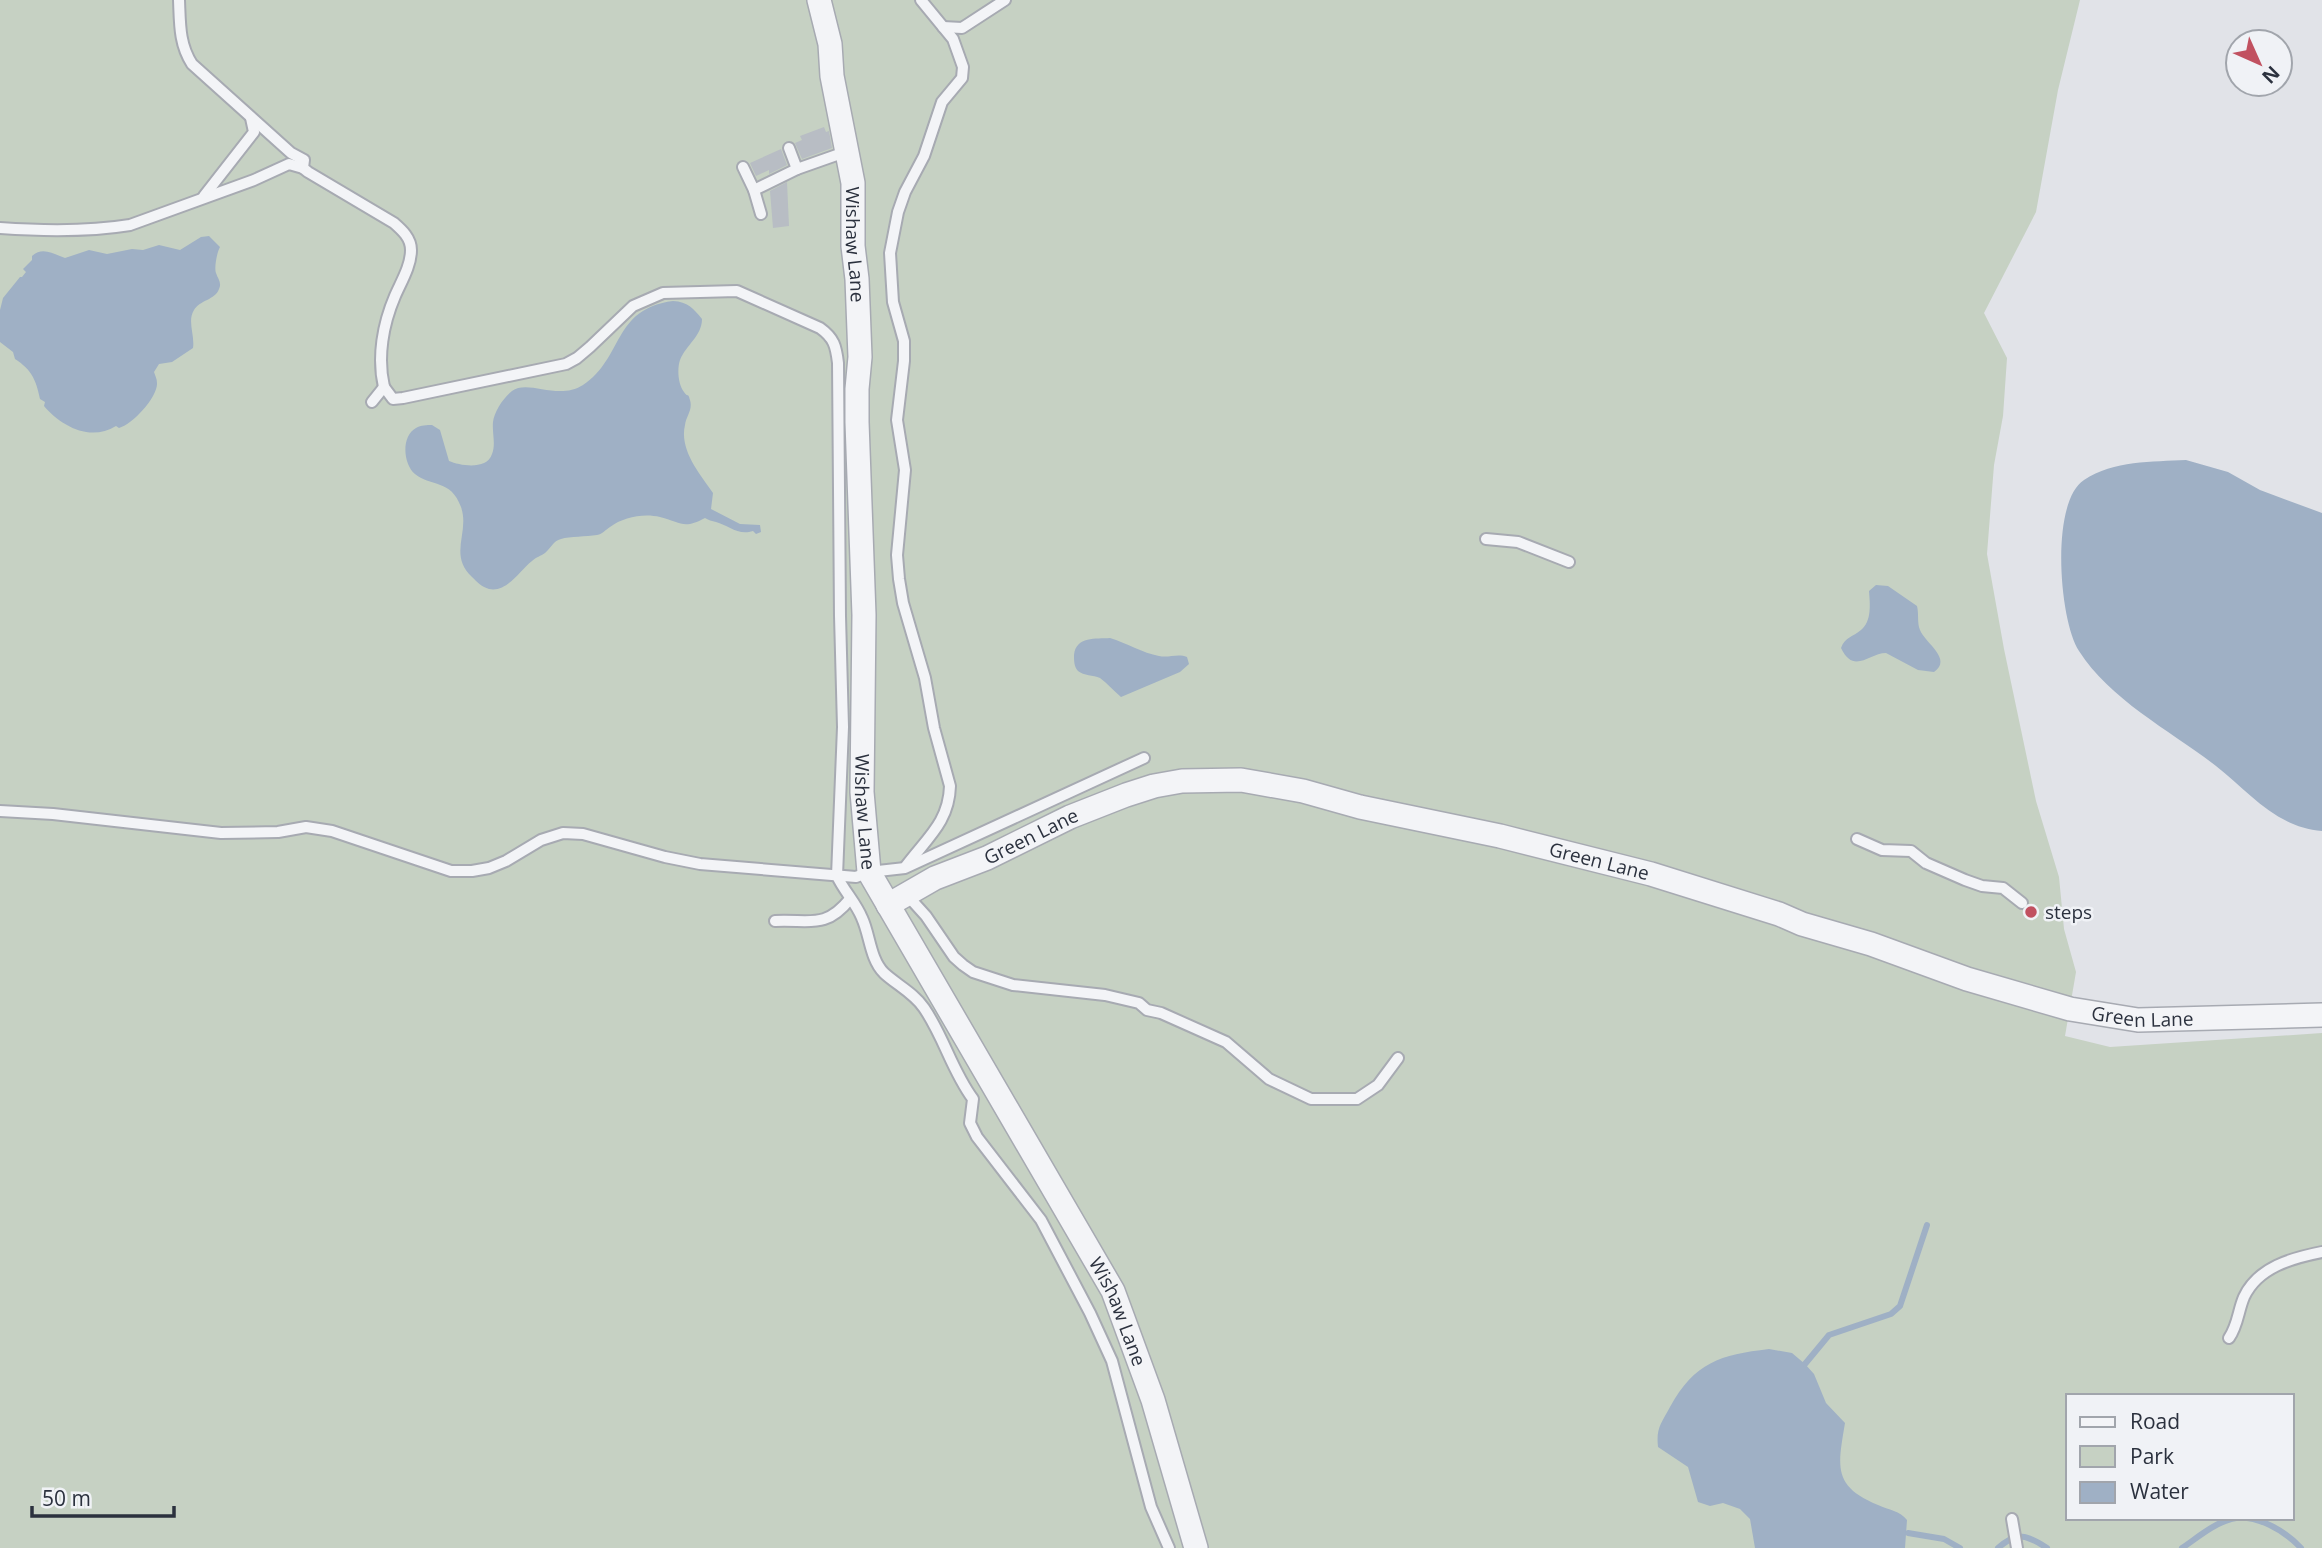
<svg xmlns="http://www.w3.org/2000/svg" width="2322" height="1548" font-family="'Open Sans',sans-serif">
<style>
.green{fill:#c6d1c3;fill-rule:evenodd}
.water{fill:#9fb0c5}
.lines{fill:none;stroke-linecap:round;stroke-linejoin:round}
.stream{stroke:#9fb0c5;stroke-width:6}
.building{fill:#b8bdc4}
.service-casing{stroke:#a7aab2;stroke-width:14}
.minor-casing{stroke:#a7aab2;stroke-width:26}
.service{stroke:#f3f4f7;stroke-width:10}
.minor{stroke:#f3f4f7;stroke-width:23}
.poi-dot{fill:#c15160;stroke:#f0f2f6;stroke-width:2.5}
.labels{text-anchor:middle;stroke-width:5;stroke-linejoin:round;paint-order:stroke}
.street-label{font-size:19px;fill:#2b313e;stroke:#f0f2f6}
.poi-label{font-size:19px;fill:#2b313e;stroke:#f0f2f6;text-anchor:start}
</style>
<rect width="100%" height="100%" fill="#e1e3e8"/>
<path class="green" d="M0,0H2080L2058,90L2036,212L1984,313L2007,358L2003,416L1994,465L1987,554L2004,649L2036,801L2059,877L2064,929L2076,972L2065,1036L2110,1047L2322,1033V1548H0ZM2068,1396H2292V1518H2068Z"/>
<g class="water">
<path d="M209,236L220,247C217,252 214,268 216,273C218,279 222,283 219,289C215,300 200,300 194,310C187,321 195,335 193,348L172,362L159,364L154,372C155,375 157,379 157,383C158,397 132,425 119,428L116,426C90,442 61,426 44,406L45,402L40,399C36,380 32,370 15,359L13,352L0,342V310L3,298L20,277H22L26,272L23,269L32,260V256C43,246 53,254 65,258L89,250L107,254L132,249L143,250L159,245L180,250L201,237Z"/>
<path d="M673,301C688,302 693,308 702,319C702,336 686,345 680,360C677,369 678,384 684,392C688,398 688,392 690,400C693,410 686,416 685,425C679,450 700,474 713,493L711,509L740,524L760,525L761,532L756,534L753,531C738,536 728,525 716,522C712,521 708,520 705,518C683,530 681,522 660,517C644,513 623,517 610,527C605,530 603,534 597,535C586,537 570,536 561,539C553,541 551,548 545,553C541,556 536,557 532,561C520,570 507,593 489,589C482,587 477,582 472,577C448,554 470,533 461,507C451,479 431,487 415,474C403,464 401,436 416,428C421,425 427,425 432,425L440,430L449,461C461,466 487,470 492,454C496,444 492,433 493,422C494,412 503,398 512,391C528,379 558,401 583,385C624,358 612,309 673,301Z"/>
<path d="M2186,460L2228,472L2260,490L2322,513V831C2277,828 2249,792 2216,766C2171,731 2110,700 2079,651C2059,620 2050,502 2084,480C2114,460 2152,462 2186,460Z"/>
<path d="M1876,585L1888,586L1917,606C1919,614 1917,623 1920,630C1925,643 1953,659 1934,672L1918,670L1886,653C1869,653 1854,675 1841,648C1845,637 1853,637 1861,630C1872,621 1870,604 1869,591Z"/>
<path d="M1110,638C1126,643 1143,653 1159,656C1169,658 1178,653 1187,657L1189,664L1180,672L1121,697C1114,691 1107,683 1100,678C1093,675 1084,676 1078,671C1074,667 1074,660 1074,655C1076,636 1096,639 1110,638Z"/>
<path d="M1769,1349L1792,1353L1805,1364L1814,1374L1826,1403L1845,1423C1838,1466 1832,1486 1878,1505C1889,1510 1900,1511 1907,1520L1905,1548H1755L1750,1519L1740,1509L1723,1503L1710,1506L1698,1502L1688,1467L1658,1447C1656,1428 1661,1424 1670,1407C1695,1362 1720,1355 1769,1349Z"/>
</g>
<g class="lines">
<g class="stream">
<polyline points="1805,1364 1829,1335 1891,1314 1900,1306 1927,1225"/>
<polyline points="1908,1533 1944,1539 1960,1548"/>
<path d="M1998,1548C2017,1531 2027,1535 2047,1548"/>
<path d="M2182,1548C2197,1538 2213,1524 2231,1519C2256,1513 2285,1531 2301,1548"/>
</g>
</g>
<g class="building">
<polygon points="824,127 826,132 829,131 832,148 802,159 795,143 802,140 800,136"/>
<polygon points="781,149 787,165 769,174 769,170 756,176 750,163"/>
<polygon points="787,182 789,226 773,228 770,191"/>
</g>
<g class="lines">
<g class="service-casing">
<g id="service">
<path d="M179,0C180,23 179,44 192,64L291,153L304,160L303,168L308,172L394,223C402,230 411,238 411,250C411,266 401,282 395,296C383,324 377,357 384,387"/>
<polyline points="943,27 962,28 1005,0"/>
<polyline points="789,148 797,169"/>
<polyline points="743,167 754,190 761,214"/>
<polyline points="754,190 797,169 848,151"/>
<polyline points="204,196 254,132 251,118"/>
<path d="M0,228C43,231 87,232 130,225L254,180L289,164L303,168"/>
<path d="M372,402L384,387L393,399L403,398L566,364L577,358L590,347L633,306L663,293L737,291L820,328C834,338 836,346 838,363L840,616L843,727L837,876C844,891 856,903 862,918C870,935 870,959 884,973C897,985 914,993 924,1008C944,1037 952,1071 973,1099L970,1123L977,1137L1041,1220L1090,1313L1112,1361L1151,1507L1169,1548"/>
<polyline points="1486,539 1518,542 1569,562"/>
<polyline points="0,811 53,814 221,833 278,832 306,827 332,831 451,871 472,871 489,868 506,861 541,840 563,833 583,834 665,857 700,864 856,877 869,872 905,868 1144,758"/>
<polyline points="1857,839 1882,850 1911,851 1926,863 1965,880 1982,886 2003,888 2022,903"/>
<path d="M906,866C927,838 949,822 950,786L934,728L925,678L903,603L899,579L897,555L905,470L897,420L904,361V341L893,302L890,253L898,212L905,192L924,156L942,102L962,78L963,67L953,39L921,0"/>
<polyline points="907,895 926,916 954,957 963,965 973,972 1013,985 1105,995 1139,1003 1147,1010 1161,1013 1226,1042 1269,1079 1311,1099 1357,1099 1378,1085 1398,1058"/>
<path d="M775,921C809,919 825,930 850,899"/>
<path d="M2229,1338C2238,1325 2238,1311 2244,1297C2258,1267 2292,1258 2322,1252"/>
<polyline points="2012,1519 2017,1548"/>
</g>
</g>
<g class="minor-casing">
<g id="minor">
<path id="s1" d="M819,0L830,44L832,76L853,183V246L857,279L860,357L857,389V422L864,615L862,792L869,872L1113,1291L1153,1400L1196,1548"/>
<path id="s2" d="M888,905L935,878L987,858L1070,817L1126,795L1154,786L1182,781L1241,780L1303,791L1360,807L1500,836L1651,874L1779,914L1802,924L1871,944L1967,979L2070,1009L2138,1020L2322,1015"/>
</g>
</g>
<use href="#service" class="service"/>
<use href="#minor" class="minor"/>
</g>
<circle class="poi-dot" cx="2031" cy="912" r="7"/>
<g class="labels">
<g class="street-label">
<text dy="7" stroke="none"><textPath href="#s1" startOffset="248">Wishaw Lane</textPath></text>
<text dy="7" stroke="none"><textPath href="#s1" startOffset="816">Wishaw Lane</textPath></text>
<text dy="7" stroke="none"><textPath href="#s2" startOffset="159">Green Lane</textPath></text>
<text dy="7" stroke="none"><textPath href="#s2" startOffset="747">Green Lane</textPath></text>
<text dy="7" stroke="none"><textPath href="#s2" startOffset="1314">Green Lane</textPath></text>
<text dy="7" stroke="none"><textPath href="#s1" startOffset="1382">Wishaw Lane</textPath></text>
</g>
<g class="poi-label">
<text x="2045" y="919">steps</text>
</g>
</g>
<rect x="2066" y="1394" width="228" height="126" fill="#f0f2f6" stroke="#a1a5ac" stroke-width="2"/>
<rect x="2080" y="1417" width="35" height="10" fill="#f3f4f7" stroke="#a1a5ac" stroke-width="2"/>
<text x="2130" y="1429" font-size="21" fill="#2b313e">Road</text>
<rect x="2080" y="1446" width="35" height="21" fill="#c6d1c3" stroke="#a1a5ac" stroke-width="2"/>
<text x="2130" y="1464" font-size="21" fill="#2b313e">Park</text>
<rect x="2080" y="1482" width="35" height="21" fill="#9fb0c5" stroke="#a1a5ac" stroke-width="2"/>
<text x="2130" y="1499" font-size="21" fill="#2b313e">Water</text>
<g transform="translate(2259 63) rotate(135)"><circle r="33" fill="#f0f2f6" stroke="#a1a5ac" stroke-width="2"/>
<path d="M0-5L12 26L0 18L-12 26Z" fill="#c15160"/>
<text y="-10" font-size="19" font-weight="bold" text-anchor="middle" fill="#2b313e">N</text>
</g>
<path d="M32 1506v10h142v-10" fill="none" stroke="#2b313e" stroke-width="3.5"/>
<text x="42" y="1506" font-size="21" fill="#2b313e" stroke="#f0f2f6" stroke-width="5" paint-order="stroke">50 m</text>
</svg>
